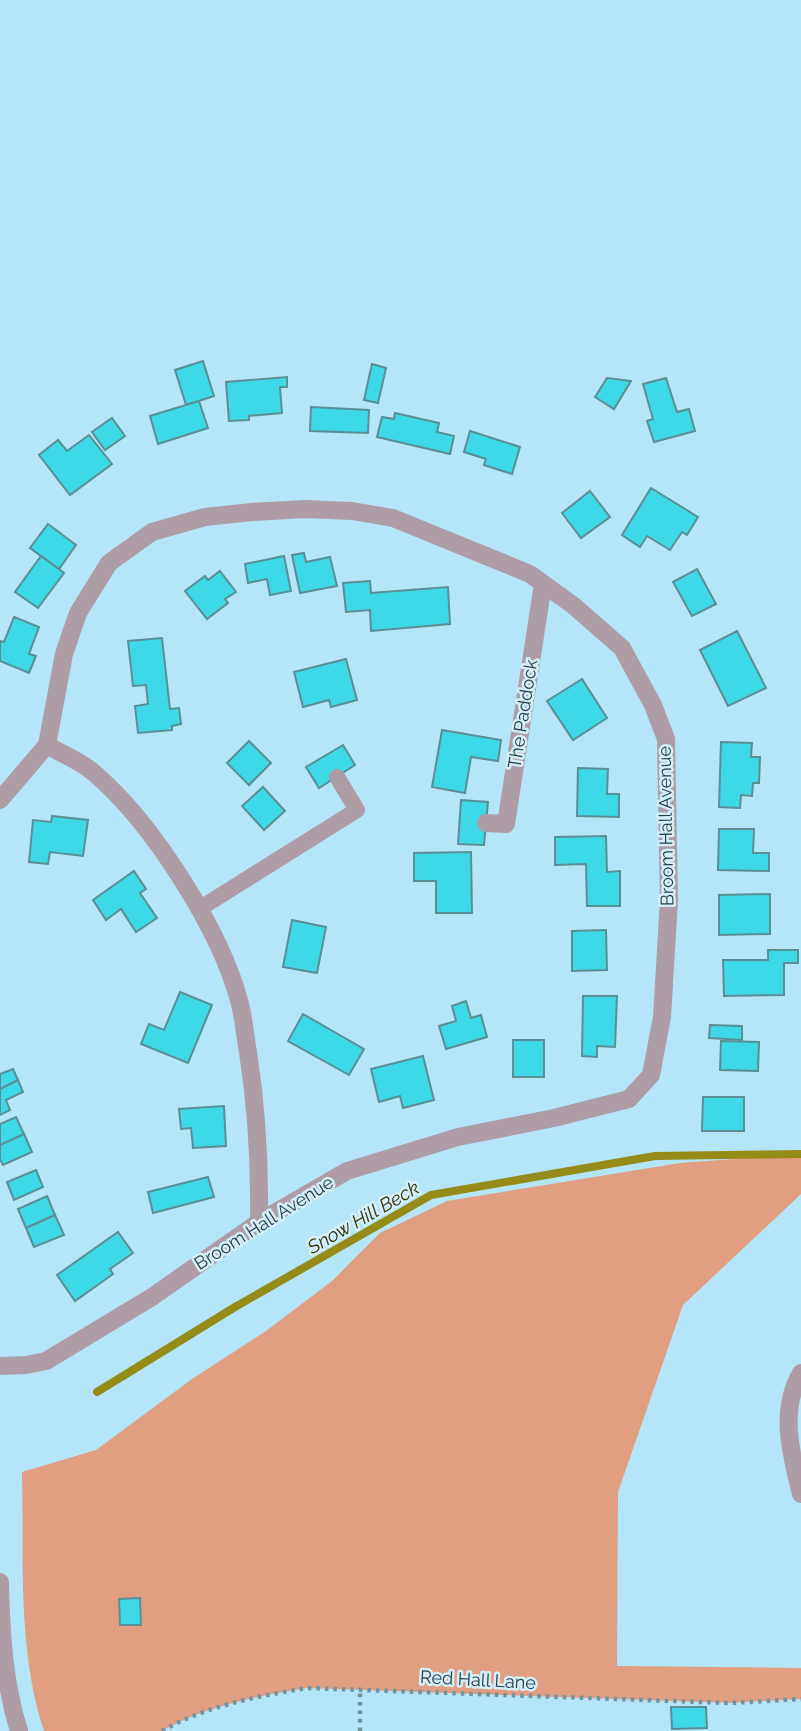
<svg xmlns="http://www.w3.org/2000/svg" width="801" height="1731" font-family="Raleway,sans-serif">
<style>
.green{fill:#e19e80}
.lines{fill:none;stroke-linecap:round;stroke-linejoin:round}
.stream{stroke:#948b19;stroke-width:8}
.building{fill:#3ed9e7;stroke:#5b8f95;stroke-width:2}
.path{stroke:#7294a2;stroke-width:4.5;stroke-dasharray:3.5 5;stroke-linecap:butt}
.service{stroke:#ae9ca6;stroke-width:16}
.minor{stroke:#ae9ca6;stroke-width:18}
.tertiary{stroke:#ae9ca6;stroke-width:18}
.labels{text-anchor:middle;stroke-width:5;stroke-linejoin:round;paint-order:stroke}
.street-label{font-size:18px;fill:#2a3d45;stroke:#d2effa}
.water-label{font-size:19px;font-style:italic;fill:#363204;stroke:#d2effa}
</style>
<rect width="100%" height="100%" fill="#b5e5f8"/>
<path class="green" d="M801,1154V1194L683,1305L618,1492L617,1666L801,1668V1699L730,1703L307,1688C258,1696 205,1706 162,1731H44C17,1649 24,1558 22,1472L96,1450L192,1379L266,1331L332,1281L380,1233L447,1201L680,1163Z"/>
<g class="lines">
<polyline class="stream" points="97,1392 235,1307 431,1195 655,1156 801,1154"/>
</g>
<g class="building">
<polygon points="203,361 214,396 186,405 175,370"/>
<polygon points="372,364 386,368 378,403 364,400"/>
<polygon points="287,377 287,387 280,387 282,413 249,416 249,420 229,421 226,382"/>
<polygon points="607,378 631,381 614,409 595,397"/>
<polygon points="666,378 677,412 689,409 695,431 654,442 647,421 653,419 643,384"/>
<polygon points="199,401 208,428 158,444 150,416"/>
<polygon points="311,407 369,410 368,433 310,431"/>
<polygon points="395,413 439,423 437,432 454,436 450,454 377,437 382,417 394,419"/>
<polygon points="112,418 125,436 105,450 92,432"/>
<polygon points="470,431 520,447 512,474 484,465 486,459 464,452"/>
<polygon points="89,435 112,464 70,495 39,455 58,440 67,451"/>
<polygon points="651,488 698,517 687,535 682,532 670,550 647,536 640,547 622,535"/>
<polygon points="590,491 610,517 581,538 562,513"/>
<polygon points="48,524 76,545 59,569 30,548"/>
<polygon points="304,553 306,562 330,557 337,586 300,593 292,555"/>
<polygon points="41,556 64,573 38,608 15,592"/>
<polygon points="284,556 291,591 270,595 267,579 248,583 245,564"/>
<polygon points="697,569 716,604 692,616 673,582"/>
<polygon points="220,571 236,592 225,599 228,603 207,619 185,591 205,576 208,580"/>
<polygon points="370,581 371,593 448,587 450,624 371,631 370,610 346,612 343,583"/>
<polygon points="14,617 39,627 29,654 36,656 29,673 0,661 0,641 4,642"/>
<polygon points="737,631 766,688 728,706 700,650"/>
<polygon points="162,638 170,709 179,708 181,724 172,726 172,730 138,733 135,706 148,704 146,685 133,686 128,641"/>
<polygon points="346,659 357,700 331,707 329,700 303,707 294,672"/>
<polygon points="582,679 607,718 573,740 547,701"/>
<polygon points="442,730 501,740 498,761 471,757 465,793 432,787"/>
<polygon points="249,741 271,763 249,785 227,763"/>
<polygon points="721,742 752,743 751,757 760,757 759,783 753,783 752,796 741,795 740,808 719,807"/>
<polygon points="343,745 355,765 319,788 306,767"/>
<polygon points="578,768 608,769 607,794 619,794 619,817 577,816"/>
<polygon points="263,787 285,811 264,830 242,806"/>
<polygon points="461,800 488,802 484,845 458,844"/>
<polygon points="52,816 88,820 83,856 50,852 48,864 29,862 33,820 51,822"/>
<polygon points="719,829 754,829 753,853 769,853 769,871 718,870"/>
<polygon points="606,836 607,872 620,871 620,906 587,906 586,864 555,865 555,837"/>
<polygon points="471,852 472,913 436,913 436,881 414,881 414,853"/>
<polygon points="134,871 146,889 140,893 157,918 136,932 121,909 106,920 93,900"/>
<polygon points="770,894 770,934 719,935 719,895"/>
<polygon points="292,920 326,927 317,973 283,967"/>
<polygon points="606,930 607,970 572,971 572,931"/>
<polygon points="768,950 798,950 798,963 784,963 784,995 724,996 723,960 768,960"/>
<polygon points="180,992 212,1005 188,1063 141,1044 149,1024 164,1030"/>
<polygon points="583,996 617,996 615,1047 597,1046 597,1057 582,1056"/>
<polygon points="466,1001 471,1018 481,1015 487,1037 446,1049 439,1026 456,1021 452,1006"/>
<polygon points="303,1014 364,1049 349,1075 288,1041"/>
<polygon points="710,1025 742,1026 742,1040 709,1038"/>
<rect x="513" y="1040" width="31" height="37"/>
<polygon points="721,1041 759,1042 758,1071 720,1070"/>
<polygon points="423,1056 434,1100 403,1108 400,1096 379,1102 371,1069"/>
<polygon points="13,1069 18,1080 0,1089 0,1074"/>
<polygon points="18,1080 23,1092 6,1100 10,1110 0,1115 0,1089"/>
<polygon points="703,1097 744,1097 744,1131 702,1131"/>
<polygon points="224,1106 226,1146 193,1148 191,1128 181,1129 179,1109"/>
<polygon points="16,1117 24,1134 0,1145 0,1124"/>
<polygon points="24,1134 32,1152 3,1165 0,1159 0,1145"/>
<polygon points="36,1170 43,1187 14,1200 7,1182"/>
<polygon points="208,1177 214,1197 153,1213 148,1192"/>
<polygon points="47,1196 55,1215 26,1228 18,1209"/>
<polygon points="55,1215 64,1235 34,1247 26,1228"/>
<polygon points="118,1232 133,1253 110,1269 113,1274 75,1301 57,1275"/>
<polygon points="140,1598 141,1625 120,1625 119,1599"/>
<polygon points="671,1707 706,1707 707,1728 672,1729"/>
</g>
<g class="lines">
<g class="path">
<path d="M162,1731C205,1706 258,1696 307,1688L730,1703L801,1699"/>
<polyline points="360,1731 360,1688"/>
</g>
<polyline class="service" points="199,909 357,810 337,777"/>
<g class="minor">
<path d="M47,745C62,754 80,761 93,772C152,822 221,930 240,1004C244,1020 245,1036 248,1052C257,1110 260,1163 259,1222"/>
<polyline points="0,800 47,745 64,654 78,613 109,563 152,532 205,517 252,512 305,509 352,511 393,518 530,574 574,606 622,648 653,705 666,739 669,900 662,1017 651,1075 629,1099 554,1118 458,1137 347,1171 259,1222 152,1297 46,1361 26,1365 0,1366"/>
<polyline points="486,823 506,824 543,584"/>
<path d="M801,1373C779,1410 791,1454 801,1494"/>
</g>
<path class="tertiary" d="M0,1582C1,1633 4,1683 19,1731"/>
</g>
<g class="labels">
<g class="street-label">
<text transform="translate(523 714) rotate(-81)" y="6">The Paddock</text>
<text transform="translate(666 826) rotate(-91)" y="6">Broom Hall Avenue</text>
<text transform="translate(264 1223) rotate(-32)" y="6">Broom Hall Avenue</text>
<text transform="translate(478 1680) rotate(3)" y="6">Red Hall Lane</text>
</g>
<g class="water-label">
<text transform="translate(363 1217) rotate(-30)" y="7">Snow Hill Beck</text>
</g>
</g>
</svg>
